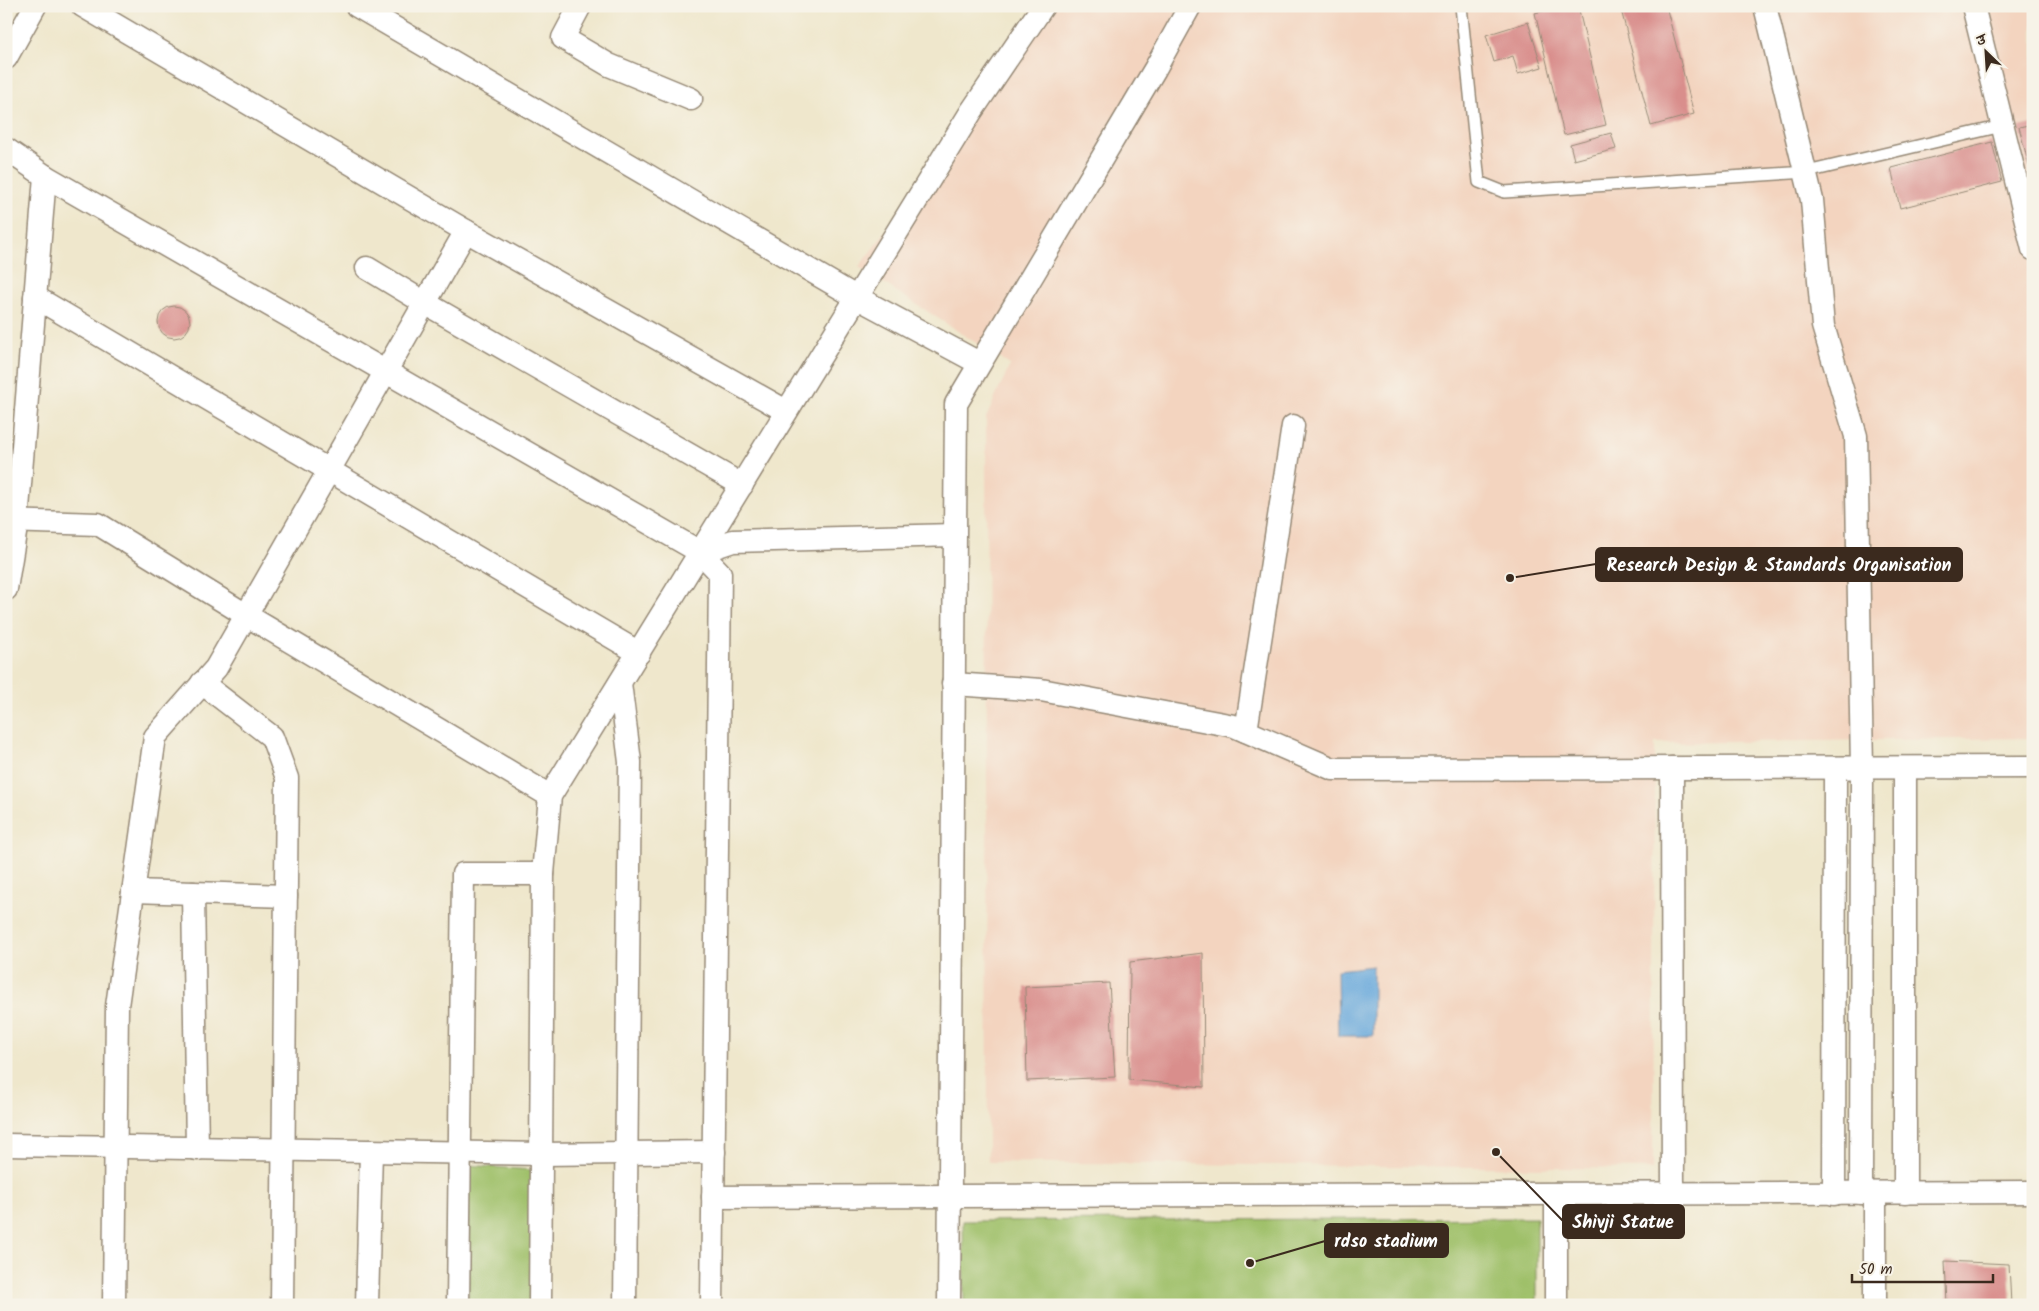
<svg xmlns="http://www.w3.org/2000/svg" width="2039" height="1311" font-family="Kalam,'Playpen Sans Deva',sans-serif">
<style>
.built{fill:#f3d4bf}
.green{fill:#9fc069;stroke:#6d7544}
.water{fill:#68a8db;stroke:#52697c}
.building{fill:#d98e8c}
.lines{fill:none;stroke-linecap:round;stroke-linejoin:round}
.service-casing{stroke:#958875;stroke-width:14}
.minor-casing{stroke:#958875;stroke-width:25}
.service{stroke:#fff;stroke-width:11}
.minor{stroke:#fff;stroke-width:22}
.leader{fill:none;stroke:#3b2a1e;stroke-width:2}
.callout-dot{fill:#3b2a1e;stroke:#f7f3e8;stroke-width:2}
.callout{fill:#3b2a1e;stroke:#3b2a1e;stroke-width:2}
.callout-label{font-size:18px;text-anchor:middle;font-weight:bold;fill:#fff}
</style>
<rect width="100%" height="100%" fill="#f7f3e8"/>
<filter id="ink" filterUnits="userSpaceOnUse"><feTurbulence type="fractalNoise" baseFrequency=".02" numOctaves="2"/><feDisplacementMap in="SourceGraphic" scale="10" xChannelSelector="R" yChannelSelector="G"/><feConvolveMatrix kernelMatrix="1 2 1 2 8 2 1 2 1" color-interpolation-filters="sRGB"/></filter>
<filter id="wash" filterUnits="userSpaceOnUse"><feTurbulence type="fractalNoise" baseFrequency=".0096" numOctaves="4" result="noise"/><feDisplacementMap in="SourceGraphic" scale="20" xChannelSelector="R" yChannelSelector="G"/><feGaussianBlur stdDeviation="1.12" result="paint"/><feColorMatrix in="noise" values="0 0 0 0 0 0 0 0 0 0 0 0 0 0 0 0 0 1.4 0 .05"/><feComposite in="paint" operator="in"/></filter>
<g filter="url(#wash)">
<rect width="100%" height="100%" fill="#efe7cc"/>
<polygon class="built" points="1054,6 2033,6 2033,738 1655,743 1653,1169 988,1162 986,418 1010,365 859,267"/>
<g class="green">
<polygon points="468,1165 532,1170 530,1305 468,1305"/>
<polygon points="1537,1218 1537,1305 964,1305 963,1221"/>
</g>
<polygon class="water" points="1373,966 1373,1036 1338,1036 1337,970"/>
<g id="blocks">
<g class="building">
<polygon points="1562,6 1578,6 1606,125 1564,135 1535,13"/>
<polygon points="1620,6 1666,6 1694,114 1651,126"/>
<polygon points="1528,22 1542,67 1518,74 1513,56 1494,62 1486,35"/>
<polygon points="2033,124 2033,166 2029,166 2019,127"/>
<polygon points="1611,133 1616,149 1574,160 1570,144"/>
<polygon points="1992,142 2002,182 1900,208 1891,168"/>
<circle cx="174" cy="322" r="16"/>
<polygon points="1203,953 1204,1087 1129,1080 1130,962"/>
<polygon points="1109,983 1115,1077 1027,1081 1025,987"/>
<polygon points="1945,1261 2009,1264 2011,1305 1947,1305"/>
</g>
</g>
</g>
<g filter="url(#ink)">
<use href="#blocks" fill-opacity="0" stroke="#958875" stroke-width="1"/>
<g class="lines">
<g class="service-casing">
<polyline id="service" points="1461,6 1479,182 1504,192 1807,172 2002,126"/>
</g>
<g class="minor-casing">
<g id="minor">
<polyline points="83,6 466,231 786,411"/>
<polyline points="357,6 856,297 979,363"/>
<polyline points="580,6 563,38 609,65 691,99"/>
<polyline points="1765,6 1812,200 1823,326 1856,436 1862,768 1861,1193"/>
<polyline points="1973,6 2033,249"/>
<polyline points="6,58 35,6"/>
<polyline points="6,149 45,176 700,552 720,573 712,1305"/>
<polyline points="367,268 425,303 742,485"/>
<polyline points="35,297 639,653"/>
<polyline points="6,521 98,524 246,615 550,796"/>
<polyline points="700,552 733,541 954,535"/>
<polyline points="6,589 17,521 45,176"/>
<polyline points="202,683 272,737 287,778 282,1305"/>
<polyline points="620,683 630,762 625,1305"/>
<polyline points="953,684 1041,690 1234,726 1333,769 2033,767"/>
<polyline points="1246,731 1293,426"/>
<polyline points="1672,768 1673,1194"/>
<polyline points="1905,768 1905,1193"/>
<polyline points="133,891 286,896"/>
<polyline points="193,893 197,1149"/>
<polyline points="6,1145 541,1154 714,1152"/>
<polyline points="1834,1194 1835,768"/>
<polyline points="713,1197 2033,1192"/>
<polyline points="114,1305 117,1006 155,737 216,668 466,231"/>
<polyline points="367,1305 371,1151"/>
<polyline points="458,1305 463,874 543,874"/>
<polyline points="540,1305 543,874 550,796 971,112 1043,6"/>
<polyline points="949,1305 956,404 1155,69 1190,6"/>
<polyline points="1556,1305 1556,1194"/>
<polyline points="1875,1305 1875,1194"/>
</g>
</g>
<use href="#service" class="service"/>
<use href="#minor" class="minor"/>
</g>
</g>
<path class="leader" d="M1510 578L1596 564M1496 1152L1563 1221M1250 1263L1325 1241"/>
<g class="callout-dot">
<circle cx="1510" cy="578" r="5"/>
<circle cx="1496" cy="1152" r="5"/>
<circle cx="1250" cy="1263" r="5"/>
</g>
<g class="callout">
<rect x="1596" y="548" width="366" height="33" rx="5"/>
<rect x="1563" y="1205" width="121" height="33" rx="5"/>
<rect x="1325" y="1224" width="123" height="33" rx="5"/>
</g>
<g class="callout-label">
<text x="1779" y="571">Research Design &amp; Standards Organisation</text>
<text x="1623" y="1228">Shivji Statue</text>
<text x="1386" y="1247">rdso stadium</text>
</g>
<rect width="2039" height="1311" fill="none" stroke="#f7f3e8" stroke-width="25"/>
<g transform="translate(1986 52) rotate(335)" stroke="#f7f3e8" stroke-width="4" paint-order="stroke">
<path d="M0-4L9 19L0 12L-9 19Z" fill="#3b2a1e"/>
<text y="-8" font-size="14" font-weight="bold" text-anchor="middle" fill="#3b2a1e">उ</text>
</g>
<path d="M1852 1274v8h141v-8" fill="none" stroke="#3b2a1e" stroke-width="2.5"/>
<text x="1859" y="1274" font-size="15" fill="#3b2a1e" stroke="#f7f3e8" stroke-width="4" paint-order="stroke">50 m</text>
</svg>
